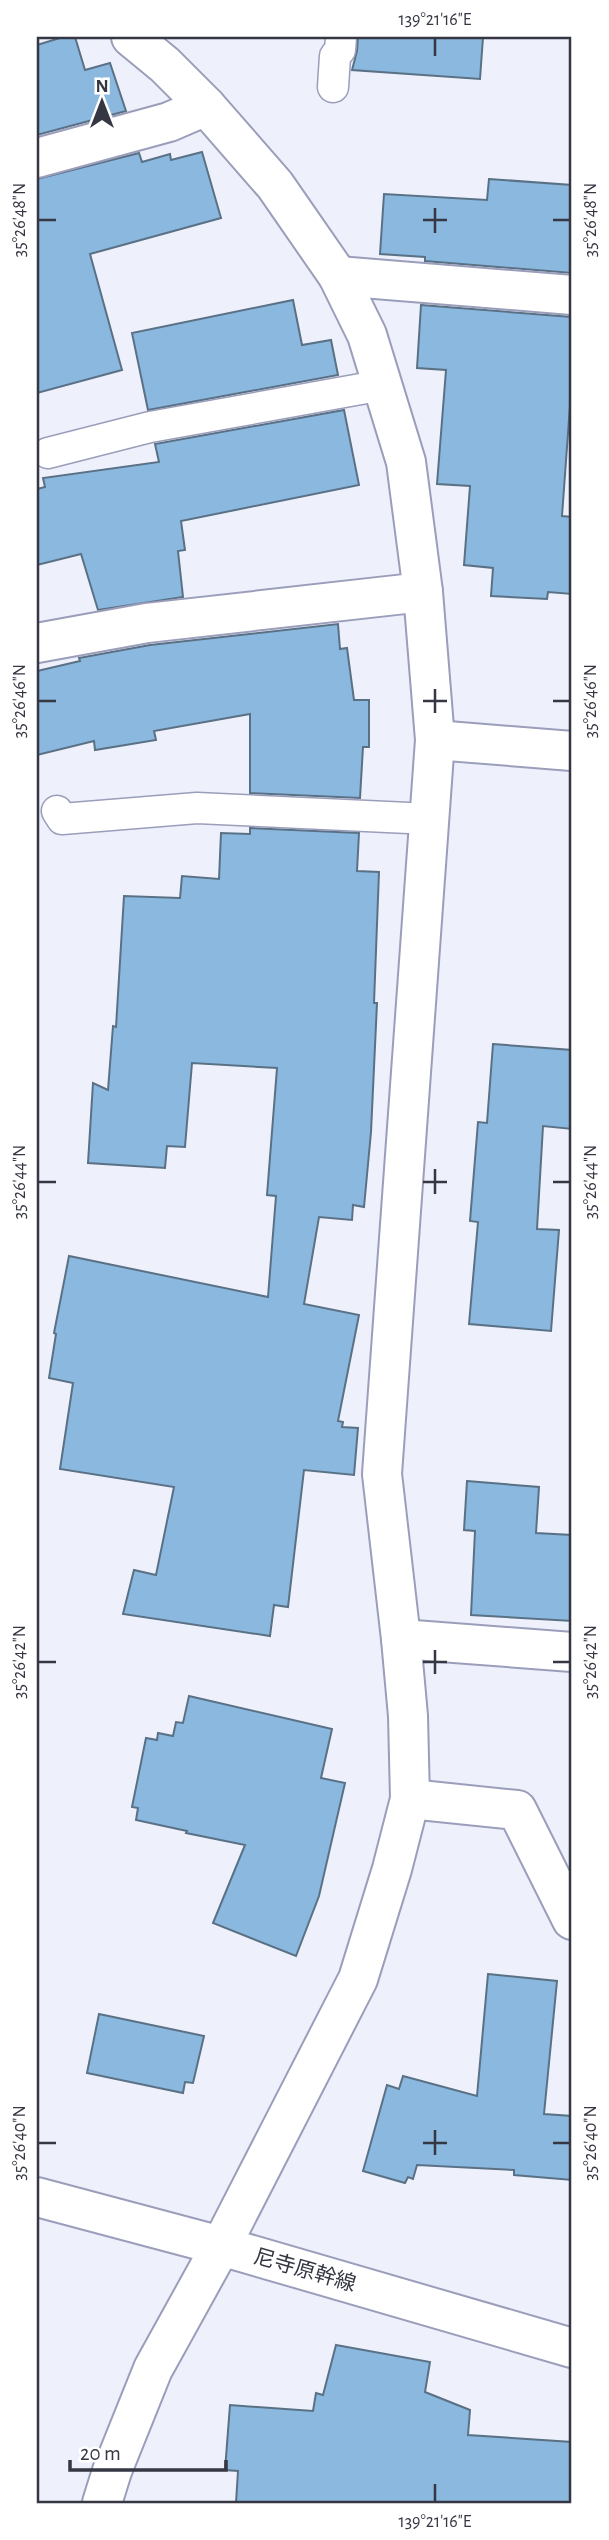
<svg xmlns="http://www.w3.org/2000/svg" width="609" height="2540" font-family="'Alegreya Sans','Noto Sans JP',sans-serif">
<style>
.building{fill:#8ab8df;stroke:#5a7185;stroke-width:2}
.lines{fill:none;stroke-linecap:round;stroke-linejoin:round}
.service-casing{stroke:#9a9eba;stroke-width:33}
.minor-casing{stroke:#9a9eba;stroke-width:42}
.tertiary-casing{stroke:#9a9eba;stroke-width:42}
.service{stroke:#fff;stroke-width:30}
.minor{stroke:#fff;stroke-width:38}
.tertiary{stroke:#fff;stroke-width:38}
.ticks{fill:none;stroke:#353743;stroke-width:2.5}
.labels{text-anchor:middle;stroke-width:5;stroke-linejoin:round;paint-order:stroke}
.street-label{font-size:21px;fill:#353743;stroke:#fff}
.neatline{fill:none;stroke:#353743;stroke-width:2.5}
.ticks-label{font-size:18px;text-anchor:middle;fill:#353743}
</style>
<rect width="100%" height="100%" fill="#eef0fc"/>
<g class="building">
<polygon points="63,37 75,37 85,70 110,63 126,111 37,135 37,45"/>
<polygon points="358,37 483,37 480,79 352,70 357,51"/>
<polygon points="202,152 221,218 90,254 122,370 37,393 37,179 139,153 142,162 170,154 171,160"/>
<polygon points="489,179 572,185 572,273 425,261 425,257 380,254 384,194 487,200"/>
<polygon points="293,300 302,345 331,340 338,375 148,410 132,333"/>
<polygon points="421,305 572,317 572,378 562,516 572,517 572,594 548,592 547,599 491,596 493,568 464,565 470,486 437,484 446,370 417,368"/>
<polygon points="344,410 359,485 181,521 185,550 178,551 183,597 98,610 81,554 37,565 37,489 45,487 43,478 159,462 155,444"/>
<polygon points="338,624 340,649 347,648 354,700 369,700 369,747 363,747 360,798 250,793 250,714 154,731 156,740 95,750 94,741 37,755 37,671 80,661 79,658 150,645"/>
<polygon points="250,828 359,833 357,871 379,872 374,1003 377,1003 371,1132 364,1207 353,1205 352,1220 319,1217 304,1304 359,1315 338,1421 343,1422 342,1427 358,1428 354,1475 304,1470 288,1607 274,1605 270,1636 123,1614 134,1570 156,1575 174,1487 60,1469 73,1383 49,1378 56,1334 54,1333 69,1256 268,1297 276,1196 267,1195 277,1068 192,1063 185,1147 167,1146 165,1168 88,1163 93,1083 108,1090 113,1026 116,1027 124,896 180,898 182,876 219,879 221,833 250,834"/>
<polygon points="493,1044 572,1050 572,1129 543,1126 537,1229 559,1230 551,1331 469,1324 478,1222 470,1221 478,1122 487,1123"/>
<polygon points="467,1481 539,1487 536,1533 572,1535 572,1621 471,1615 475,1531 464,1530"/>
<polygon points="189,1696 332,1729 321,1778 345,1783 319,1896 296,1956 213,1923 245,1845 186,1833 187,1831 136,1820 138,1808 132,1807 146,1738 157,1740 158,1733 173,1736 176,1722 183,1723"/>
<polygon points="488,1974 557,1981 544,2114 572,2116 572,2180 514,2175 514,2170 417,2165 413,2179 408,2177 405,2183 363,2171 387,2085 399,2089 403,2076 477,2096"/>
<polygon points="99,2014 204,2036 193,2083 185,2082 183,2093 87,2073"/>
<polygon points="336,2345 430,2362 425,2392 470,2410 468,2435 572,2442 572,2503 236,2503 238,2471 225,2470 230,2405 313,2411 316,2393 323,2395"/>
</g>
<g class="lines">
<g class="service-casing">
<g id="service">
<polyline points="333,87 335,56 340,50 341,37"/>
<polyline points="48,453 150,427 383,385"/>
<polyline points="57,811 62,819 197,808 430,819"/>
</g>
</g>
<g class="minor-casing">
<g id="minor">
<polyline points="37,158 169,122 206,106"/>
<polyline points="338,276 572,295"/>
<polyline points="37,643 147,623 423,592"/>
<polyline points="401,1639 572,1652"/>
<polyline points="410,1799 517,1810 572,1920"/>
</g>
</g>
<g class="tertiary-casing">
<g id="tertiary">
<polyline points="435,740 572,751"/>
<polyline points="37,2197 221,2246 572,2348"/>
<polyline points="102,2503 112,2471 153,2369 221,2246 358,1979 392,1869 410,1799 408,1716 401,1639 382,1474 435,740 423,592 406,462 367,335 338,276 275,185 206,106 165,65 131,37"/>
</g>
</g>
<use href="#service" class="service"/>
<use href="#minor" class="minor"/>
<use href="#tertiary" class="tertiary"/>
</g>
<path class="ticks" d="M435,38V56M435,208V233M38,220H56M423,220H447M553,220H570M435,689V713M38,701H56M423,701H447M553,701H570M435,1169V1194M38,1182H56M423,1182H447M553,1182H570M435,1650V1674M38,1662H56M423,1662H447M553,1662H570M435,2130V2155M38,2143H56M423,2143H447M553,2143H570M435,2484V2502"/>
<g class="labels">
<g class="street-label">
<text transform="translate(305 2270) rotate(16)" y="7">尼寺原幹線</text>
</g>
</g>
<rect width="609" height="2540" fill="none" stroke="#ffffff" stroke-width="77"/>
<g transform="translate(102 102)" stroke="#ffffff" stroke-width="5" paint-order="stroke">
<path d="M0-5L12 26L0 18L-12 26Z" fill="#353743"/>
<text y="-10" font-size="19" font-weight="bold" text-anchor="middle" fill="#353743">N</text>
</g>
<path d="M70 2460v10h156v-10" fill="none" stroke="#353743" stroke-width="3.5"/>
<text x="80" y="2460" font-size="21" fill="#353743" stroke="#ffffff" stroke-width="5" paint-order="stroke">20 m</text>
<rect x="38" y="38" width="532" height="2464" class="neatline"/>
<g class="ticks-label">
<text x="435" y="25">139°21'16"E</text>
<text transform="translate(19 220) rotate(-90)" y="6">35°26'48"N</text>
<text transform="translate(590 220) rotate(-90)" y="6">35°26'48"N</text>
<text transform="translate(19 701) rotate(-90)" y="6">35°26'46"N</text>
<text transform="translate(590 701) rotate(-90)" y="6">35°26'46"N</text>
<text transform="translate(19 1182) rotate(-90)" y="6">35°26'44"N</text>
<text transform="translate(590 1182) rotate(-90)" y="6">35°26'44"N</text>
<text transform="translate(19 1662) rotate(-90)" y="6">35°26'42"N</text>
<text transform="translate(590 1662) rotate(-90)" y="6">35°26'42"N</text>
<text transform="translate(19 2143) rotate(-90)" y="6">35°26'40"N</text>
<text transform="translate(590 2143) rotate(-90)" y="6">35°26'40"N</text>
<text x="435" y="2527">139°21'16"E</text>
</g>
</svg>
